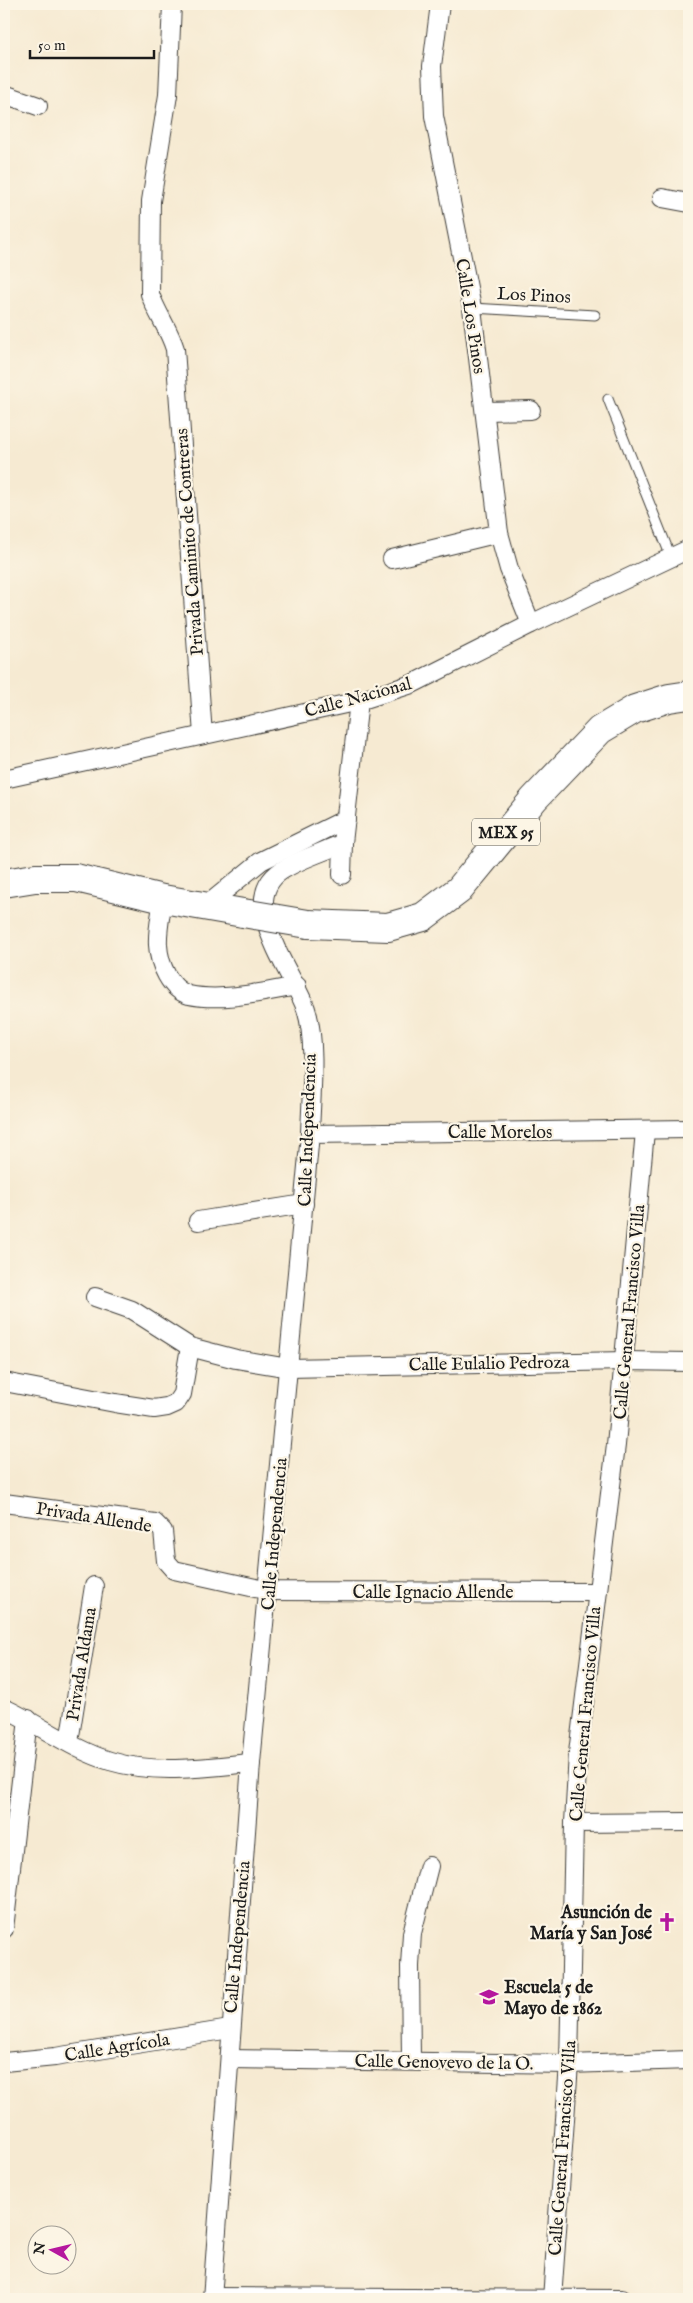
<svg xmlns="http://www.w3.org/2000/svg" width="693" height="2303" font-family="'IM FELL English',serif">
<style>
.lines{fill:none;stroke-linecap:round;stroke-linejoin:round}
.lane-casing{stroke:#3d3b37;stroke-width:11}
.street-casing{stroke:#3d3b37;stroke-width:20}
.primary-casing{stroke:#3d3b37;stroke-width:30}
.lane{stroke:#fff;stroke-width:9}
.street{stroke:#fff;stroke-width:18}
.primary{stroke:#fff;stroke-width:28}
.primary-bridge-casing{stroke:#3d3b37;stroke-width:30;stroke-linecap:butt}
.primary-bridge{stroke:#fff;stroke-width:28}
.labels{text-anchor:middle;stroke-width:4.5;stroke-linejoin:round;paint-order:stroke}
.shield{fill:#fcf5e5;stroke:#5f5d58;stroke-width:1}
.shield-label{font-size:16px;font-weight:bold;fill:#1c1c1c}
.street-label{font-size:18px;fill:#1c1c1c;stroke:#fcf5e5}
.poi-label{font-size:18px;font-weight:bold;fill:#1c1c1c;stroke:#fcf5e5;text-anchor:end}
</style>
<rect width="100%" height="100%" fill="#fcf5e5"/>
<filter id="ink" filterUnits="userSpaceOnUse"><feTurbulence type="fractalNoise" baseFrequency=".02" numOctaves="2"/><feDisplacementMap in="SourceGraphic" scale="10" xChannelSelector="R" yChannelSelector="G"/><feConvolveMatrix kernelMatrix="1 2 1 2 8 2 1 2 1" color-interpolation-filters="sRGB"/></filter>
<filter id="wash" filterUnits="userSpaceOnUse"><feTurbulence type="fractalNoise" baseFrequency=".0096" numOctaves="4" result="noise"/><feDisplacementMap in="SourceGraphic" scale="20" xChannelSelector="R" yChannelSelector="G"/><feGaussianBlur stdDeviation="1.12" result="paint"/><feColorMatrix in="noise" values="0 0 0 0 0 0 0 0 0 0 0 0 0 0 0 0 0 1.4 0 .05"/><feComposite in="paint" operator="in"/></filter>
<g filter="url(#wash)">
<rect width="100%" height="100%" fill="#f6ead2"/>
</g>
<g filter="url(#ink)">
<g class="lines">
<g class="lane-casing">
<g id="lane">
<polyline points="472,308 595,315"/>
<polyline points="608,399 671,557"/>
</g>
</g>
<g class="street-casing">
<g id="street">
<path d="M172,4L168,95L151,201L150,294C157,314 169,329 175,349L203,735"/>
<polyline points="440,4 432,66 434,116 472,308 499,533 509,569 531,624"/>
<polyline points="4,94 38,106"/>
<polyline points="662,198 689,203"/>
<polyline points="486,411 531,410"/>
<polyline points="392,559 499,533"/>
<polyline points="4,779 359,701 412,684 531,624 689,549"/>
<polyline points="342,875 343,843 359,701"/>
<path d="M163,899C161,914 157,930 158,945C159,964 170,990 189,995C222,1002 264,992 297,986"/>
<polyline points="206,906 261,861 346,819"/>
<polyline points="310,1134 689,1129"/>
<polyline points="198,1221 304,1204"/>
<polyline points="95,1297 132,1310 190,1347 236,1359 289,1368 625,1361 689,1362"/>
<polyline points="4,1382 115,1403 154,1409 167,1407 176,1403 182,1394 190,1347"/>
<polyline points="4,1503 155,1523 163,1531 166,1561 174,1570 269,1591 597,1592"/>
<path d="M4,1708C39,1724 73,1750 110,1761C156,1775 205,1767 251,1763"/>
<polyline points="69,1742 94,1586"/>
<polyline points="574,1823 689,1822"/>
<polyline points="4,1929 28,1719"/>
<polyline points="230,2059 569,2064 689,2060"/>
<polyline points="411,2060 410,1966 412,1933 429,1866"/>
<polyline points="4,2062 55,2057 230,2029"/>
<polyline points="212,2297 622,2299"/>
<path d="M212,2299L251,1763L310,1134C311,1098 317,1042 306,1009C294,974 235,902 281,871C299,859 324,852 343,843"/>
<polyline points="552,2299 569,2064 574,1823 578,1753 616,1445 645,1131"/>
</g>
</g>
<g class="primary-casing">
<g id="primary">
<polyline points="4,883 35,878 76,878 163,899 243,913"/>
<polyline points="308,924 388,927 423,917 459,890 534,799 600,730 635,709 669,698 689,695"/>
</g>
</g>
<use href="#lane" class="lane"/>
<use href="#street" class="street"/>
<use href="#primary" class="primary"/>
<g class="primary-bridge-casing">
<polyline id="primary-bridge" points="243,913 308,924"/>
</g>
<use href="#primary-bridge" class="primary-bridge"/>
</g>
</g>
<defs>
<g id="church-bare" transform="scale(1.5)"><path d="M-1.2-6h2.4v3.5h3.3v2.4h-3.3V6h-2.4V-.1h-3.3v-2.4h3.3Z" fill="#b5179e" stroke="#fcf5e5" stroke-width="2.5" paint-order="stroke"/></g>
<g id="school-bare" transform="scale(1.5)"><path d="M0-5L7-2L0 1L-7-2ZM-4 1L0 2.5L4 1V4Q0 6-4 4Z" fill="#b5179e" stroke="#fcf5e5" stroke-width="2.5" paint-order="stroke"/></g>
</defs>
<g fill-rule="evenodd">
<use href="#church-bare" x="667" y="1922"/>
<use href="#school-bare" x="489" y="1997"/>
</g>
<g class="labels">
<rect class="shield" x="472" y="818.5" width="68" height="27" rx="4"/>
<g class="shield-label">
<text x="506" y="838">MEX 95</text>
</g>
<g class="street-label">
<text transform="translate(534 295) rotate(3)" y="6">Los Pinos</text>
<text transform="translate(471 316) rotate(81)" y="6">Calle Los Pinos</text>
<text transform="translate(189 542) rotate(-94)" y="6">Privada Caminito de Contreras</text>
<text transform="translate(358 697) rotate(-15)" y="6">Calle Nacional</text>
<text transform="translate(307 1130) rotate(-88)" y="6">Calle Independencia</text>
<text x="500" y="1138">Calle Morelos</text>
<text transform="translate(629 1312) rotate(-85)" y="6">Calle General Francisco Villa</text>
<text transform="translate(489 1363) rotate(-1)" y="6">Calle Eulalio Pedroza</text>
<text transform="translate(94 1517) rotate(9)" y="6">Privada Allende</text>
<text transform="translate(274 1534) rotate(-85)" y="6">Calle Independencia</text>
<text x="433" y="1598">Calle Ignacio Allende</text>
<text transform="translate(81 1664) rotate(-81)" y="6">Privada Aldama</text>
<text transform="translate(585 1714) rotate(-85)" y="6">Calle General Francisco Villa</text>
<text transform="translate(237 1937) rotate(-85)" y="6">Calle Independencia</text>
<text transform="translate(117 2047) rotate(-9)" y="6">Calle Agrícola</text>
<text transform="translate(444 2062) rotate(1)" y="6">Calle Genovevo de la O.</text>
<text transform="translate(562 2148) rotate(-86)" y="6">Calle General Francisco Villa</text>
</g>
<g class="poi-label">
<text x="652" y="1918">Asunción de<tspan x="652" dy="21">María y San José</tspan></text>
<text x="504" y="1993" text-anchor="start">Escuela 5 de<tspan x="504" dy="21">Mayo de 1862</tspan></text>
</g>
</g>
<rect width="693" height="2303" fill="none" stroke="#fcf5e5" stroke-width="20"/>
<g transform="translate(52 2250) rotate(278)"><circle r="24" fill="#fcf5e5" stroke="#a29e95"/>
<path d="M0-4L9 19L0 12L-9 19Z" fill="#b5179e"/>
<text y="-8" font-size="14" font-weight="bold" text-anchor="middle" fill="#1c1c1c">N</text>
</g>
<path d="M30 50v8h124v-8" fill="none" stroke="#1c1c1c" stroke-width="2.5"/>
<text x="38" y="50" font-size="15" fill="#1c1c1c" stroke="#fcf5e5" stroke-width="4" paint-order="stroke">50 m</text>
</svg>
